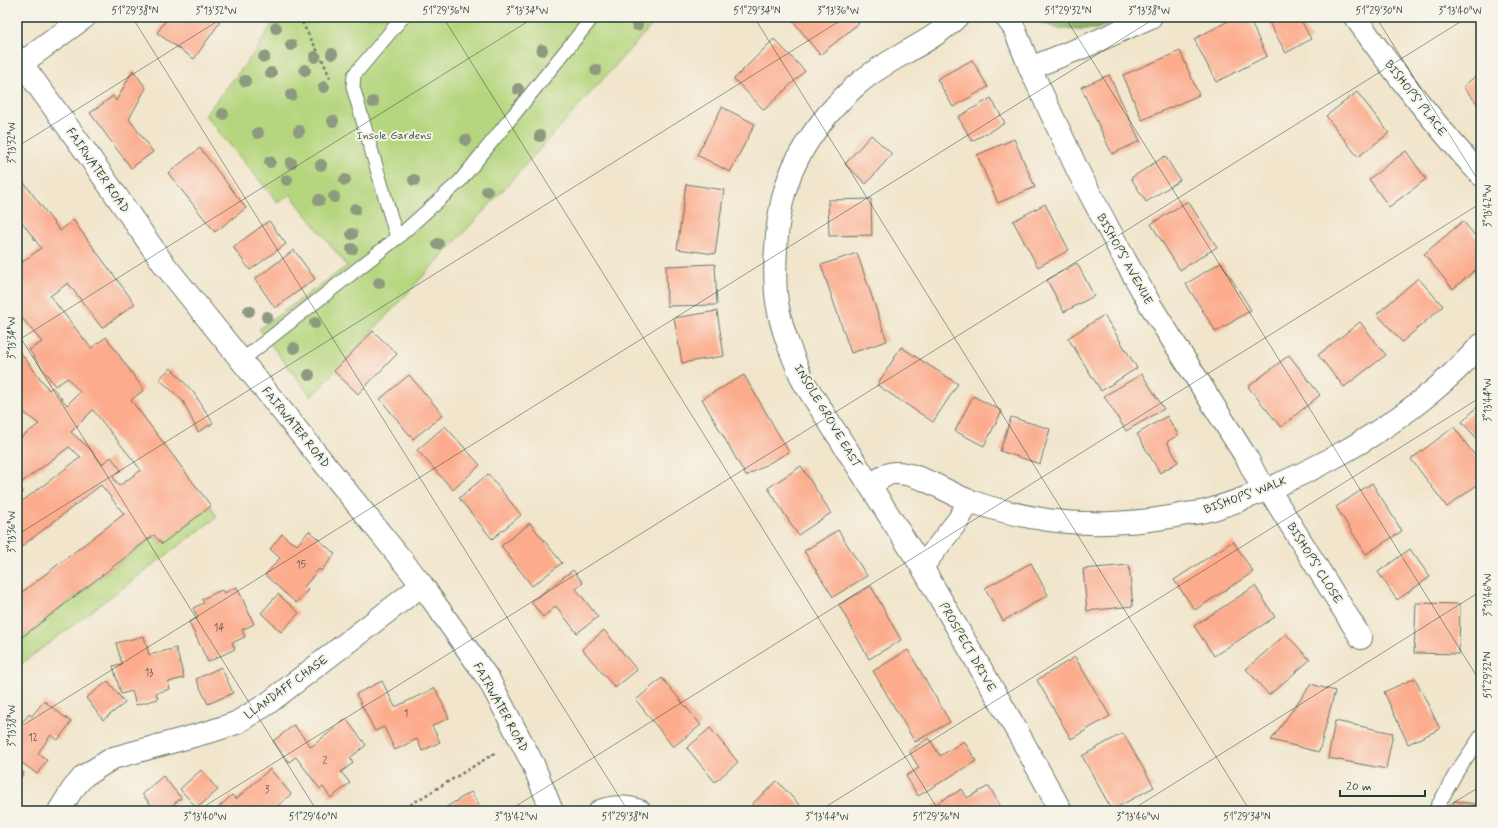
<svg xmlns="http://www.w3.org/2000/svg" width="1498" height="828" font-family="Mynerve,sans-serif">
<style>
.green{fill:#b5d67e;stroke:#6a8a59}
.forest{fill:#90b76d;stroke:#587a50}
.building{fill:#fcab8c;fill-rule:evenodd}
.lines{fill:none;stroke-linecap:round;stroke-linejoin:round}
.service-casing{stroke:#687869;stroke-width:15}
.minor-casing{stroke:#687869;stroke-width:24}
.tertiary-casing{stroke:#687869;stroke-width:24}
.path{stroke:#687869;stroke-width:2.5;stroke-dasharray:3 3;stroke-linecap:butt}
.service{stroke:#fff;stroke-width:13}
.minor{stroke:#fff;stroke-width:22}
.tertiary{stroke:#fff;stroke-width:22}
.tree{fill:#8e9a80}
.ticks{fill:none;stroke:#1f3d34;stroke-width:1;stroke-opacity:0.45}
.labels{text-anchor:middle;stroke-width:4;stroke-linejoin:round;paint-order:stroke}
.number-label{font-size:10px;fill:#56584a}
.street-label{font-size:12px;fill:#1f3d34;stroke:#f7f3e8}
.park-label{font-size:12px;fill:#3d5c43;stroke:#f7f3e8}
.neatline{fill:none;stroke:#1f3d34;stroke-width:1.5}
.ticks-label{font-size:10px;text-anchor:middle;fill:#1f3d34}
</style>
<rect width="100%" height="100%" fill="#f7f3e8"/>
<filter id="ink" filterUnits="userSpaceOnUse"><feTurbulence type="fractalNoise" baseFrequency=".025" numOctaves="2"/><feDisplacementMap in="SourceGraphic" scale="8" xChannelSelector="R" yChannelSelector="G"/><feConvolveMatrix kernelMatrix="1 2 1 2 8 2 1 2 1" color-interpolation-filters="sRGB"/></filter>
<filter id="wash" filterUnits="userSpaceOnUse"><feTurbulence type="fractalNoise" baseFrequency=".012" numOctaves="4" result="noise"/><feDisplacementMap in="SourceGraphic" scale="16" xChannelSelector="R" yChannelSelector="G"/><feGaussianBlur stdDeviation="0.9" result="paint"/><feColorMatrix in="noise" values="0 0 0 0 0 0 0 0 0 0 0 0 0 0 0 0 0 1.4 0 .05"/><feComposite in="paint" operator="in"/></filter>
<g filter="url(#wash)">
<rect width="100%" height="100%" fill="#f1e5cb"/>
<g class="green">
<polygon points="276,17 659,17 493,201 311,397 259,329 347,266 290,194 278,203 205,115 255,52"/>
<polygon points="211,506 217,517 17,667 17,641 154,536 162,544"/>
</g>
<polygon class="forest" points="1038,17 1125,17 1097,29 1059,29 1040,22"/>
<g id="blocks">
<g class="building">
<polygon points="168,17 213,17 220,22 194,59 157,33"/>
<polygon points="790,17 854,17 859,23 820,55"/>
<polygon points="1236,17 1248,17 1267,56 1216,82 1194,39"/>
<polygon points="1266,17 1299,17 1311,39 1286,53"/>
<polygon points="774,39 805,71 764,110 734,79"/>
<polygon points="1180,51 1199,95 1142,120 1123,75"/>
<polygon points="972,60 988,87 953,107 937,79"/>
<polygon points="133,70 146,88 129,119 153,152 131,168 90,113 113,96 116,101"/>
<polygon points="1481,71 1481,108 1463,87"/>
<polygon points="1109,75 1140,141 1112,154 1081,87"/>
<polygon points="1357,92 1389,133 1358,157 1326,116"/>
<polygon points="991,98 1005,123 972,141 958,117"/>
<polygon points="722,107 755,124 730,172 697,155"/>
<polygon points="871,135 892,154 866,184 845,164"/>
<polygon points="1014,139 1035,187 998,203 977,155"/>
<polygon points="200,148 246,208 215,232 168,173"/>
<polygon points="1406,151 1426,179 1389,207 1369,179"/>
<polygon points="1165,156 1180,180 1146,202 1131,178"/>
<path d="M22,180L60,231L73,220L135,304L102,328L68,283L50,296L91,348L106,337L144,390L131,400L211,506L162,544L154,535L17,641V596L124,514L101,485L17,550V505L81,457L69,447L18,485L23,492L17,497V440L39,424L23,412L17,417V348L49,390L52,387L67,405L80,392L68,378L55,386L29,350L42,342L22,318L17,322V266L41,248L22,222L17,226V183ZM93,410L141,470L119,486L113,477L121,470L111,457L102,464L91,450L71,432Z"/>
<polygon points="686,184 724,190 715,254 677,249"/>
<polygon points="871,199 872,235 829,236 828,200"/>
<polygon points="1188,201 1217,247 1180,270 1151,224"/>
<polygon points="1045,204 1069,250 1038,267 1013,221"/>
<polygon points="269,221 286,244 250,270 233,247"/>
<polygon points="1463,221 1481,243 1481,265 1453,289 1424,254"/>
<polygon points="294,250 315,279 275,308 255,279"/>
<polygon points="857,253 887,341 851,353 821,265"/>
<polygon points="1221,262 1251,310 1216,332 1186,284"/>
<polygon points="1077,263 1094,296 1064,312 1047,280"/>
<polygon points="715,264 717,305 667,306 666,266"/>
<polygon points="1418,278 1443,306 1402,342 1377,314"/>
<polygon points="717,311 724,356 682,363 674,318"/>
<polygon points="1104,315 1137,368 1101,391 1068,338"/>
<polygon points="1360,322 1386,355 1344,387 1318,355"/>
<polygon points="373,331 397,354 358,394 334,371"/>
<polygon points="901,347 958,384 933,422 877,385"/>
<polygon points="1289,355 1320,395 1281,427 1248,387"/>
<polygon points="171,368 194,393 213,423 198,432 183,401 159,379"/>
<polygon points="1142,374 1164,409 1126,431 1104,396"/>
<polygon points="409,375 443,415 413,439 380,399"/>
<polygon points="744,375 789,452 746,476 702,399"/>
<polygon points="973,396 1002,411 984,446 955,431"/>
<polygon points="1481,403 1481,443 1462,422"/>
<polygon points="1167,416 1178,435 1167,442 1178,462 1160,473 1137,434"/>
<polygon points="1011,417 1050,429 1040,464 1000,451"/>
<polygon points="445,426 480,465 453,490 417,450"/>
<polygon points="1454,427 1481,464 1481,482 1447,507 1411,459"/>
<polygon points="801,466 831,513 798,535 768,488"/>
<polygon points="488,474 521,515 492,539 459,498"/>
<polygon points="1372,483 1402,531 1366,554 1336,507"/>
<polygon points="530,523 562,563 532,586 501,546"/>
<polygon points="838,530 867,576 833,597 804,551"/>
<polygon points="309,531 335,554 321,571 319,569 304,587 308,590 296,603 265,575 280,558 270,549 282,534 292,543 293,542 297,545"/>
<polygon points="1233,541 1253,572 1195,610 1174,580"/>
<polygon points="1410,549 1430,577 1397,600 1378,572"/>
<polygon points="1031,563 1048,595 1003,621 985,588"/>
<polygon points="1129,565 1133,606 1087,611 1083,569"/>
<polygon points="573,570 583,583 576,589 598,617 577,633 556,606 543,617 531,602"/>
<polygon points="871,586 901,640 869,659 839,605"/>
<polygon points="1255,586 1275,617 1214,656 1194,626"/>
<polygon points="237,587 254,624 242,630 245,637 232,643 235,649 208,662 189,622 198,618 193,608 204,603 202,599 222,590 224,593"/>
<polygon points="278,594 299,613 281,632 261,613"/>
<polygon points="1416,603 1460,604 1459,654 1414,653"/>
<polygon points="604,630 637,670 615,688 582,649"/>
<polygon points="1286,634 1310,660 1269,695 1246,669"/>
<polygon points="144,636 149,655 176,648 184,678 168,682 170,689 156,693 158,699 136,705 132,691 121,694 113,666 122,664 116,643"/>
<polygon points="908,650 950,722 915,742 873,671"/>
<polygon points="1075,657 1110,716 1071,739 1037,680"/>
<polygon points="221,667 233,693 208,704 196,679"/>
<polygon points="662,678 701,725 673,747 636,700"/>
<polygon points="1415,678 1440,729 1408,744 1384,692"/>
<polygon points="108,681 125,703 103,720 86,698"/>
<polygon points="382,681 395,707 435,688 449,718 432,726 440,742 422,751 417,739 395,750 384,727 375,731 356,694"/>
<polygon points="1311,684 1335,691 1319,752 1271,740"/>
<polygon points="44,701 71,722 58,740 51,735 38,753 47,760 37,774 17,759 17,729 29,714 32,716"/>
<polygon points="346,719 366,745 350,758 353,763 341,772 350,783 331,798 323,787 320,789 296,757 289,762 273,741 294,725 311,747"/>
<polygon points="1335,721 1393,733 1386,769 1328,758"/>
<polygon points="710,728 738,762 715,782 687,748"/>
<polygon points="1123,733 1154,787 1112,810 1082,756"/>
<polygon points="929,738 940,756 964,741 976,761 918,796 906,776 919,768 909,751"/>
<polygon points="17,768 24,773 17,783"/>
<polygon points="270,769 291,794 277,807 281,811 223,811 219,807 232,795 236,799"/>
<polygon points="201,770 218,790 197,808 180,789"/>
<polygon points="163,776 181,798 165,811 156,811 142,794"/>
<polygon points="777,781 805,811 759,811 752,804"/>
<polygon points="989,786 1001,807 994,811 929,811 927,809 962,789 967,798"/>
<polygon points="471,792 483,811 440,811"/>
<polygon points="1454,801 1475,804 1474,811 1453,811"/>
</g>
</g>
</g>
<g filter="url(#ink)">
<use href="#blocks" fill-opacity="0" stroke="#687869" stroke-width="1"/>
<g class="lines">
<g class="service-casing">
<g id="service">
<polyline points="397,238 353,87 354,75 403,17"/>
<polyline points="242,360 397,238 460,181 593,17"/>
<polyline points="1435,811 1456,773 1481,736"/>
</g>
</g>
<g class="minor-casing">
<g id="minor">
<path d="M957,17C929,45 889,57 859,83C848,92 838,103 829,113C792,157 779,192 776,249C775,263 775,279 776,294C779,324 791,353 803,381L922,567L1017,731L1061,811"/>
<polyline points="1006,17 1014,28 1030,68 1078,171 1125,260 1151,306 1248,460 1256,476 1276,501 1361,638"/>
<path d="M1355,17C1394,72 1435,125 1481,175"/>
<polyline points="22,63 85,17"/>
<polyline points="1030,68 1086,46 1151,17"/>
<path d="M871,485C877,481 887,473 894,473C919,472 947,493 970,501C995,510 1022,516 1048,520C1091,526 1144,523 1186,514C1195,513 1204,512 1213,509C1290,485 1372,442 1434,390C1451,376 1466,361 1481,345"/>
<polyline points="922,567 959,519 969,501"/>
<polyline points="59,811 72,790 84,776 113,758 212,731 236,723 267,704 422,585"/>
<path d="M600,811C613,806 626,806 640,811"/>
</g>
</g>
<g class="tertiary-casing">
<polyline id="tertiary" points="17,57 86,152 163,263 422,585 489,680 533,764 552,811"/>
</g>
<g class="path">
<polyline points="299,17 324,63 331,81"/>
<polyline points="400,811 497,752"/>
</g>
<use href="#service" class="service"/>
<use href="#minor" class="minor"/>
<use href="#tertiary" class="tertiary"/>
</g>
<g class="tree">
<circle cx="637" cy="25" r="6"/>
<circle cx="276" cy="28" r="6"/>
<circle cx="291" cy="45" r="6"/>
<circle cx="542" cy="50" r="6"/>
<circle cx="332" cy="54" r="6"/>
<circle cx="264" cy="57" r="6"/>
<circle cx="315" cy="57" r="6"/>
<circle cx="305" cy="70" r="6"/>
<circle cx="596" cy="70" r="6"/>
<circle cx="271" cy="73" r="6"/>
<circle cx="245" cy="81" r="6"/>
<circle cx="324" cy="87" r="6"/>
<circle cx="518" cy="89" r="6"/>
<circle cx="291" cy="95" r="6"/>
<circle cx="373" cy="102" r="6"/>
<circle cx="223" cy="114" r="6"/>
<circle cx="333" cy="121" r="6"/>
<circle cx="299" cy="131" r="6"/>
<circle cx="258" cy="133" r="6"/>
<circle cx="540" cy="136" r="6"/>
<circle cx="466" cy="140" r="6"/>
<circle cx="270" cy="162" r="6"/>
<circle cx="291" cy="163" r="6"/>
<circle cx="321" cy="165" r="6"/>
<circle cx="287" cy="180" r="6"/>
<circle cx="345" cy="180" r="6"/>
<circle cx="414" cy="180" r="6"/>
<circle cx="487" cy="191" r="6"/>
<circle cx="334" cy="197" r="6"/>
<circle cx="319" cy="200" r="6"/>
<circle cx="355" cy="209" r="6"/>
<circle cx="352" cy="234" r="6"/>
<circle cx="438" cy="244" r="6"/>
<circle cx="352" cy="249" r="6"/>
<circle cx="379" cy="283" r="6"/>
<circle cx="249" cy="311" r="6"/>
<circle cx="267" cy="317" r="6"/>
<circle cx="315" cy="323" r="6"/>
<circle cx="294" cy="348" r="6"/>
<circle cx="309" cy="375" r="6"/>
</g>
</g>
<path class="ticks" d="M132,17L628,811M443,17L939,811M754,17L1250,811M1065,17L1481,683M1376,17L1481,185M17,147L224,17M17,332L317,811M17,341L535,17M17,535L846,17M17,729L1157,17M197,811L1468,17M508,811L1481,203M819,811L1481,397M1130,811L1481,591M1440,811L1481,786"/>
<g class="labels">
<g class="number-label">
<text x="301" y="568">15</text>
<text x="219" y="631">14</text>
<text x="149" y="676">13</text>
<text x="406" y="717">1</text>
<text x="33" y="741">12</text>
<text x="325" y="764">2</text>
<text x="267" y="793">3</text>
</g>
<g class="street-label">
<text transform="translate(1416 98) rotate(52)" y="4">BISHOPS' PLACE</text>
<text transform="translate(98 170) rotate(55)" y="4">FAIRWATER ROAD</text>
<text transform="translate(1125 259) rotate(61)" y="4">BISHOPS' AVENUE</text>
<text transform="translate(828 416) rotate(59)" y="4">INSOLE GROVE EAST</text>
<text transform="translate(296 427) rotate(51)" y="4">FAIRWATER ROAD</text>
<text transform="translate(1245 495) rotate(-20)" y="4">BISHOPS' WALK</text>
<text transform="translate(1315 563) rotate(58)" y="4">BISHOPS' CLOSE</text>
<text transform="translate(968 647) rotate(60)" y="4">PROSPECT DRIVE</text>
<text transform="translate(286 687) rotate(-36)" y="4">LLANDAFF CHASE</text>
<text transform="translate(501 707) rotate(61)" y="4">FAIRWATER ROAD</text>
</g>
<g class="park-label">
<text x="394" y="139">Insole Gardens</text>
</g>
</g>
<rect width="1498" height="828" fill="none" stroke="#f7f3e8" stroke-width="44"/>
<path d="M1340 790v6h85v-6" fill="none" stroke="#1f3d34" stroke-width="2"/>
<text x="1346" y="790" font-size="12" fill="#1f3d34" stroke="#f7f3e8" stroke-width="3" paint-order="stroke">20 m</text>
<rect x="22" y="22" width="1454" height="784" class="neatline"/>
<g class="ticks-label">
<text x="135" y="14">51°29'38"N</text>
<text x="216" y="14">3°13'32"W</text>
<text x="446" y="14">51°29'36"N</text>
<text x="527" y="14">3°13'34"W</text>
<text x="757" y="14">51°29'34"N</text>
<text x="838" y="14">3°13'36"W</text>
<text x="1068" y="14">51°29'32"N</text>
<text x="1149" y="14">3°13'38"W</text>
<text x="1379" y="14">51°29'30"N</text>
<text x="1460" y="14">3°13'40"W</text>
<text transform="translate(11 143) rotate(-90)" y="4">3°13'32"W</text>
<text transform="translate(1487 206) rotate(-90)" y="4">3°13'42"W</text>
<text transform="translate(11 338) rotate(-90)" y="4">3°13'34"W</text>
<text transform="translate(1487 400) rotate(-90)" y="4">3°13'44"W</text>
<text transform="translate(11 532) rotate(-90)" y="4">3°13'36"W</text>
<text transform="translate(1487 595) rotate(-90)" y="4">3°13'46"W</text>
<text transform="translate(1487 675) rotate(-90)" y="4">51°29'32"N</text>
<text transform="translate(11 726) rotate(-90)" y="4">3°13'38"W</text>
<text x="205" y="820">3°13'40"W</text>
<text x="313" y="820">51°29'40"N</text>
<text x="516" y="820">3°13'42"W</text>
<text x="625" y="820">51°29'38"N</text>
<text x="827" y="820">3°13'44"W</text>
<text x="936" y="820">51°29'36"N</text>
<text x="1138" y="820">3°13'46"W</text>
<text x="1247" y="820">51°29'34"N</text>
</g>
</svg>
